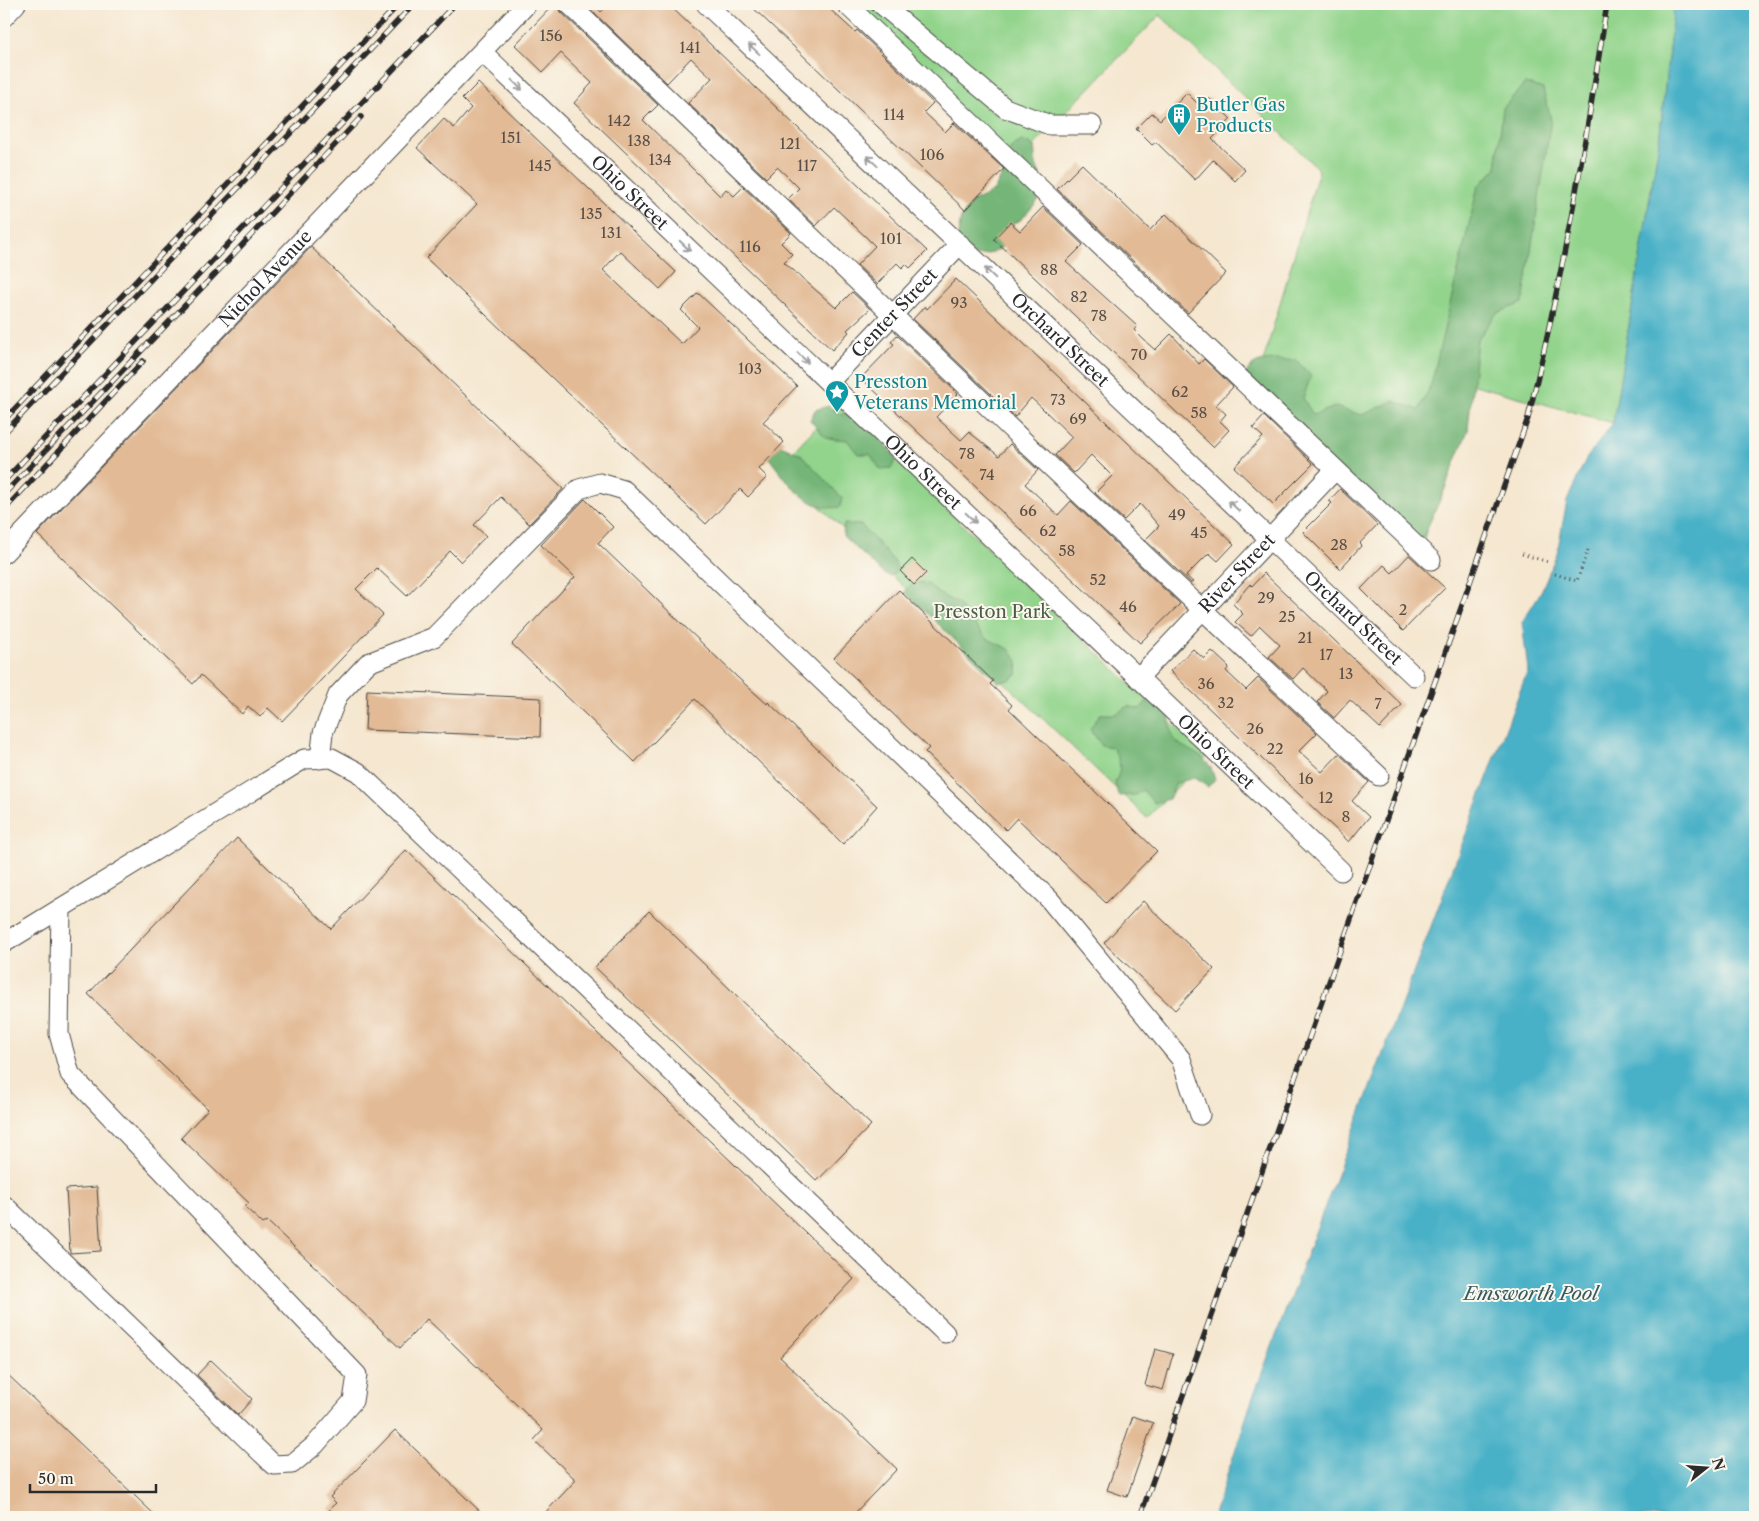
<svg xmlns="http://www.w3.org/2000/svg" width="1759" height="1521" font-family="'Libre Caslon Text',serif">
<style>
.green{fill:#92d48c;stroke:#5e805c}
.forest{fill:#75b678;stroke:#507052}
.water{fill:#48b1c7;stroke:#3a6e79}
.building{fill:#e2ba95}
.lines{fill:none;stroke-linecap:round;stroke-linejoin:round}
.minor-casing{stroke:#494744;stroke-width:21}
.path{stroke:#494744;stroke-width:3;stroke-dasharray:1 4;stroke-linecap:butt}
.minor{stroke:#fff;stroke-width:19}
.rail-casing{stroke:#2b2b2b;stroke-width:5.5}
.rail{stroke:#fbf7ec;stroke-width:4;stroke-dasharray:11;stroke-linecap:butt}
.oneway{stroke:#a0a0a0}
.labels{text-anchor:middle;stroke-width:4;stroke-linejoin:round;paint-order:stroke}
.number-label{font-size:15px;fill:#594f46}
.culture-label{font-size:18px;fill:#0d838f;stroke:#fbf7ec;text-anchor:start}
.street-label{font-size:18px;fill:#2b2b2b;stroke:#fbf7ec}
.park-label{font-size:18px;fill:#4a5e48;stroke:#fbf7ec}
.water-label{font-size:19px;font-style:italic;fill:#355a62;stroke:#fbf7ec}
</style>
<rect width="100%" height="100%" fill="#fbf7ec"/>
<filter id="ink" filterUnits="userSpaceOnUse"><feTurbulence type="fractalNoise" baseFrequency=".02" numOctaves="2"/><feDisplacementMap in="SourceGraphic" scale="10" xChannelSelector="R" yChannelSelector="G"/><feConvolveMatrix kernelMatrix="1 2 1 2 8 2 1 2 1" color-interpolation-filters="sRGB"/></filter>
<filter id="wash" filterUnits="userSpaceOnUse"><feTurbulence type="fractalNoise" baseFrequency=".0096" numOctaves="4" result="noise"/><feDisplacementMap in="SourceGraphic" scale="20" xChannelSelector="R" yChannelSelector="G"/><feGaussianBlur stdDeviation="1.12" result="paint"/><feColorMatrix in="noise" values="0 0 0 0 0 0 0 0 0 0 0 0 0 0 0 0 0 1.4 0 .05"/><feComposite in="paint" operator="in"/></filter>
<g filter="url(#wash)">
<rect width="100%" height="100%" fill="#f5e7d0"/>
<g class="green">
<polygon points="846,4 1674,4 1659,142 1613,423 1467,383 1421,550 1258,379 1319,170 1160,15 1016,164"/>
<polygon points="837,405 1207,757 1147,818 778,467"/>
</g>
<g class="forest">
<path d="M1525,83L1543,89L1551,120L1523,303L1497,313L1477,340L1468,430L1444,491L1419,546L1244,381C1248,355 1275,361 1296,360L1311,376L1303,398L1313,415L1335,407L1362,415L1393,401L1419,410L1431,385L1478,186L1496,169L1503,108Z"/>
<path d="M1022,141L1034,146L1036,165L1043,180L1041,197L1022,219L1013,224C1006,248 999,254 974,256L957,239L961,218L972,202L994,191L1002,175L1011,167L1010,148Z"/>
<polygon points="828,406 840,414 857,411 897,459 891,468 880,469 870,454 858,454 847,440 826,438 810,420 815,410"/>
<path d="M781,445L802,455L842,498L840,507C808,513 786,480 769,458Z"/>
<polygon points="844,524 861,525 894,561 897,567 895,573 890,576 883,573 843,536"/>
<polygon points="919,582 928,584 938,593 958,604 986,638 1009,649 1018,661 1017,675 1009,680 998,682 905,592 909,586"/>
<path d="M1146,702L1158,703L1170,715C1167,752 1193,744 1209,765C1212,768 1213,775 1215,779L1208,787L1194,778L1176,783L1169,799L1154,803L1143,790L1135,795L1118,796L1115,782C1123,768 1120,760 1112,747L1101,745L1090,729L1100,714H1116L1128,706L1140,709Z"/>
</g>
<polygon class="water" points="1674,4 1755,4 1755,1517 1213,1517 1254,1394 1528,670 1522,622 1541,592 1557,553 1567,501 1586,459 1613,423 1659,142"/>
<g id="blocks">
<g class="building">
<polygon points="554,4 558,4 561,12 658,105 643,120 695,171 720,196 726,189 734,196 743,187 791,233 781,243 792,254 784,262 836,308 852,292 870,309 847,330 849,332 832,350 574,103 592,83 561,53 543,72 515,45"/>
<polygon points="593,4 601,12 609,4 668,4 927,251 910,268 906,264 902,268 897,263 877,284 857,265 875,246 866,237 834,207 816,226 788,199 799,188 788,177 777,167 766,178 688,103 712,78 691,58 667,83 589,8"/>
<polygon points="749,4 824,4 855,32 857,30 933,103 924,112 945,132 954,123 1004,169 965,210"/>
<polygon points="478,83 676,272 660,289 620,251 603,270 682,344 698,327 681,310 698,293 797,386 763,422 784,442 759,469 767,477 748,497 740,489 706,524 426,258 477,204 417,148 444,119 454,128 471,108 462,99"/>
<polygon points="1187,93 1201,107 1209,98 1231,119 1212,139 1245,170 1235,181 1213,160 1195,180 1156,142 1152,145 1136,129 1152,113 1160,120"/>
<polygon points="1082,164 1150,230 1166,214 1226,273 1188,313 1057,189"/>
<polygon points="1043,207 1083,245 1066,262 1137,326 1134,330 1144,340 1155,350 1171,334 1199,364 1204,359 1233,387 1216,405 1226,414 1220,421 1229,430 1213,447 994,239 1010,222 1020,231"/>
<polygon points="311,247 563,489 529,524 501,497 474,525 486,536 461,562 450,551 407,596 377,568 356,589 383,615 282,721 268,708 260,717 248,706 242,714 201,675 193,684 37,534"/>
<polygon points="956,279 1234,544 1218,561 1209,553 1186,576 1193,582 1191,583 1145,540 1159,526 1140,504 1124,520 1095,493 1112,476 1091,455 1074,473 1055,455 1072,437 1042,408 1031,398 1015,417 913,319 925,306 927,309"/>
<polygon points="897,335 958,394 936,417 961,440 969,432 999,456 1010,444 1038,470 1025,484 1058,515 1071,501 1180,604 1140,643 861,378 894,344 891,342"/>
<polygon points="1264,416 1313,464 1273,504 1234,467 1263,437 1253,428"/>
<polygon points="1340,489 1377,525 1360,543 1362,545 1340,569 1303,532 1332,503 1329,501"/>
<polygon points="585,499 613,527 598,543 737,677 767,704 768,702 877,806 843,844 695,699 635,762 512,644 575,577 541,545"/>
<polygon points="1409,555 1445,588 1403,631 1361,589 1384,565 1392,573"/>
<polygon points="912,559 926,573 914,585 900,571"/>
<polygon points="1264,573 1402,705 1380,728 1350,700 1334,718 1317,702 1327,691 1303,668 1293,679 1269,657 1280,645 1260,626 1251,636 1235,622 1243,614 1233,604 1250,584 1252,586"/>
<polygon points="899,590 993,681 990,684 1012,705 1009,709 1157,851 1106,903 1017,818 1006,830 925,752 929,748 834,658"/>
<polygon points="1193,649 1204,659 1212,651 1229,667 1226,671 1246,690 1258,678 1317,733 1299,751 1322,772 1339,754 1369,782 1352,801 1369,817 1349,842 1170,671"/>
<polygon points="367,690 541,698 540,737 365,730"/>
<polygon points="237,838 331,929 406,850 854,1279 780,1357 897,1469 851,1517 541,1517 576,1480 534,1440 543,1430 427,1319 400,1348 267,1221 263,1224 245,1207 249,1203 181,1138 208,1109 88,994"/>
<polygon points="1143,901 1214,969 1175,1010 1104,943"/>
<polygon points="649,911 871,1125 817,1181 595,967"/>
<polygon points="97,1187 101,1251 70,1253 66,1189"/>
<polygon points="1155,1349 1173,1354 1163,1390 1145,1385"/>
<polygon points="211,1360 252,1399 238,1415 197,1375"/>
<polygon points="4,1371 157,1517 4,1517"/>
<polygon points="1133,1416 1153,1423 1127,1497 1107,1490"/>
<polygon points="395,1430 486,1517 338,1517 329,1509 336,1503 330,1497"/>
</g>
</g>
</g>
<g filter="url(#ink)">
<use href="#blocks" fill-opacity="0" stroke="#494744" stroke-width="1"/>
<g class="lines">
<g class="minor-casing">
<g id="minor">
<polyline points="569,4 1032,449 1379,776"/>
<path id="s1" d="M706,4L1414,676"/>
<polyline points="846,4 1431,560"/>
<polyline points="881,4 1005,108 1050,125 1092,125"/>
<polyline points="4,17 16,4"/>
<path id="s2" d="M482,52L1341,871"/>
<path id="s3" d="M829,382L960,244"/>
<path id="s4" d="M4,553L527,4"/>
<path id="s5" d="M1138,678L1335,470"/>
<polyline points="320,759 323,733 338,695 368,663 434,637 579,489 600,483 624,490 1049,899 1181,1059 1200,1115"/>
<polyline points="4,943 304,759 332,758 358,772 945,1333"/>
<polyline points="4,1205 274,1465 292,1464 315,1445 353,1401 357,1375 70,1074 59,1034 61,908"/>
</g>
</g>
<g class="path">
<polyline points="1522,554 1548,562"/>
<polyline points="1555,574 1577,581 1589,547"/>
</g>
<use href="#minor" class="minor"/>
<g class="rail-casing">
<g id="rail">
<polyline points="4,420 399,4"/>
<polyline points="4,433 414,4"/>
<polyline points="4,481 455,4"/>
<polyline points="4,494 216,273 361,117"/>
<polyline points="4,510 143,361"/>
<path d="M1140,1517L1528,418C1562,281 1586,143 1607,4"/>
</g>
</g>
<use href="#rail" class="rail"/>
</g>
<defs><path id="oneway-shaft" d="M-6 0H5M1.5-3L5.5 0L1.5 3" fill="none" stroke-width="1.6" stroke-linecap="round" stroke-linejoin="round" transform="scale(1.25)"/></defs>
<g class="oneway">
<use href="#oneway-shaft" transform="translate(754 49) rotate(-137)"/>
<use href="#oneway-shaft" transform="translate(517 85) rotate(44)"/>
<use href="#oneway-shaft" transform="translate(872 161) rotate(-137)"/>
<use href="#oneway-shaft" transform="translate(685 246) rotate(44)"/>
<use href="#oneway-shaft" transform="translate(990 273) rotate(-136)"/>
<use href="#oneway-shaft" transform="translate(803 358) rotate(44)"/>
<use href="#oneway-shaft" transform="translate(1234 506) rotate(-136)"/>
<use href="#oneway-shaft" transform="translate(971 518) rotate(44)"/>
</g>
</g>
<defs>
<g id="building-pin" transform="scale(1.25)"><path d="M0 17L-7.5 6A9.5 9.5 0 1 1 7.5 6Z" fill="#0f9aa8" stroke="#fbf7ec"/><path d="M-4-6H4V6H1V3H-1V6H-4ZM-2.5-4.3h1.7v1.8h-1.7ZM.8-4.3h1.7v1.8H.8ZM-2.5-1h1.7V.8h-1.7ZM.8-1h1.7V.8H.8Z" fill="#fff"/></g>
<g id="sight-pin" transform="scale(1.25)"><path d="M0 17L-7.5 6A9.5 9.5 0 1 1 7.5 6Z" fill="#0f9aa8" stroke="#fbf7ec"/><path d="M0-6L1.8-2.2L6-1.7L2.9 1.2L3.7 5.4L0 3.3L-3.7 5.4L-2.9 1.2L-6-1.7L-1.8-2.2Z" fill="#fff"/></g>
</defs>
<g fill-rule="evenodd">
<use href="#building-pin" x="1179" y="115"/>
<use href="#sight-pin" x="837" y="392"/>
</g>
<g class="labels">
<g class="number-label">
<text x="551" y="41">156</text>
<text x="690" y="53">141</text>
<text x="894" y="120">114</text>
<text x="619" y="126">142</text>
<text x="511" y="143">151</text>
<text x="639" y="146">138</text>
<text x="790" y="149">121</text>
<text x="932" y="160">106</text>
<text x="660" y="165">134</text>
<text x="540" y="171">145</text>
<text x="807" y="171">117</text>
<text x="591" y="219">135</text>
<text x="611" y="238">131</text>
<text x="891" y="244">101</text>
<text x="750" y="252">116</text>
<text x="1049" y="275">88</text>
<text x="1079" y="302">82</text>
<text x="959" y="308">93</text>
<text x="1099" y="321">78</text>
<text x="1139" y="360">70</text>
<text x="750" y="374">103</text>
<text x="1180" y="397">62</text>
<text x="1058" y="405">73</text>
<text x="1199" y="418">58</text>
<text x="1078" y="424">69</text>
<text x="967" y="459">78</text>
<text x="987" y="480">74</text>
<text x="1028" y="516">66</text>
<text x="1177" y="520">49</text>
<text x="1048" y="536">62</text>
<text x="1199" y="538">45</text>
<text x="1339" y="550">28</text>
<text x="1067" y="556">58</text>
<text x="1098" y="585">52</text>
<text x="1266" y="603">29</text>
<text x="1128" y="612">46</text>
<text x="1403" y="615">2</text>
<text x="1287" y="622">25</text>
<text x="1305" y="643">21</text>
<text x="1326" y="660">17</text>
<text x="1346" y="679">13</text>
<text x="1206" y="689">36</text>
<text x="1226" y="708">32</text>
<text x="1378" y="709">7</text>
<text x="1255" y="734">26</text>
<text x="1275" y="754">22</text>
<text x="1306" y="784">16</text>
<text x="1326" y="803">12</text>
<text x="1346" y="822">8</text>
</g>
<g class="culture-label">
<text x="1196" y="111">Butler Gas<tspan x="1196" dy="21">Products</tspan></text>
<text x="854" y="388">Presston<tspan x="854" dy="21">Veterans Memorial</tspan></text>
</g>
<g class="street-label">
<text dy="6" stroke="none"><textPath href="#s2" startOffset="204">Ohio Street</textPath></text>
<text dy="6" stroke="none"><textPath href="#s4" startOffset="379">Nichol Avenue</textPath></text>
<text dy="6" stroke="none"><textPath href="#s3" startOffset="95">Center Street</textPath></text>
<text dy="6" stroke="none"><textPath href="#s1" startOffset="488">Orchard Street</textPath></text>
<text dy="6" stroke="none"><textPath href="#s2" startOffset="609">Ohio Street</textPath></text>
<text dy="6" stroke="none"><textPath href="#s5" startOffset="144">River Street</textPath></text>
<text dy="6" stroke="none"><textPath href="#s1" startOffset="892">Orchard Street</textPath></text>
<text dy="6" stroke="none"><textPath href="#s2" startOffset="1014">Ohio Street</textPath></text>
</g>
<g class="park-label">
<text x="992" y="618">Presston Park</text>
</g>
<g class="water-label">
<text x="1531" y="1300">Emsworth Pool</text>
</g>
</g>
<rect width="1759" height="1521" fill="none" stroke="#fbf7ec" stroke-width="20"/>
<g transform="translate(1706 1468) rotate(73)" stroke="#fbf7ec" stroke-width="4" paint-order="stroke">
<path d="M0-4L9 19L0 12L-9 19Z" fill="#2b2b2b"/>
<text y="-8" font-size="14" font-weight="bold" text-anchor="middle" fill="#2b2b2b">N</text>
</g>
<path d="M30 1484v8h126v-8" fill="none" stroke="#2b2b2b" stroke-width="2.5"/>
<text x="38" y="1484" font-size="15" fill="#2b2b2b" stroke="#fbf7ec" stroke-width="4" paint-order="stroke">50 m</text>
</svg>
